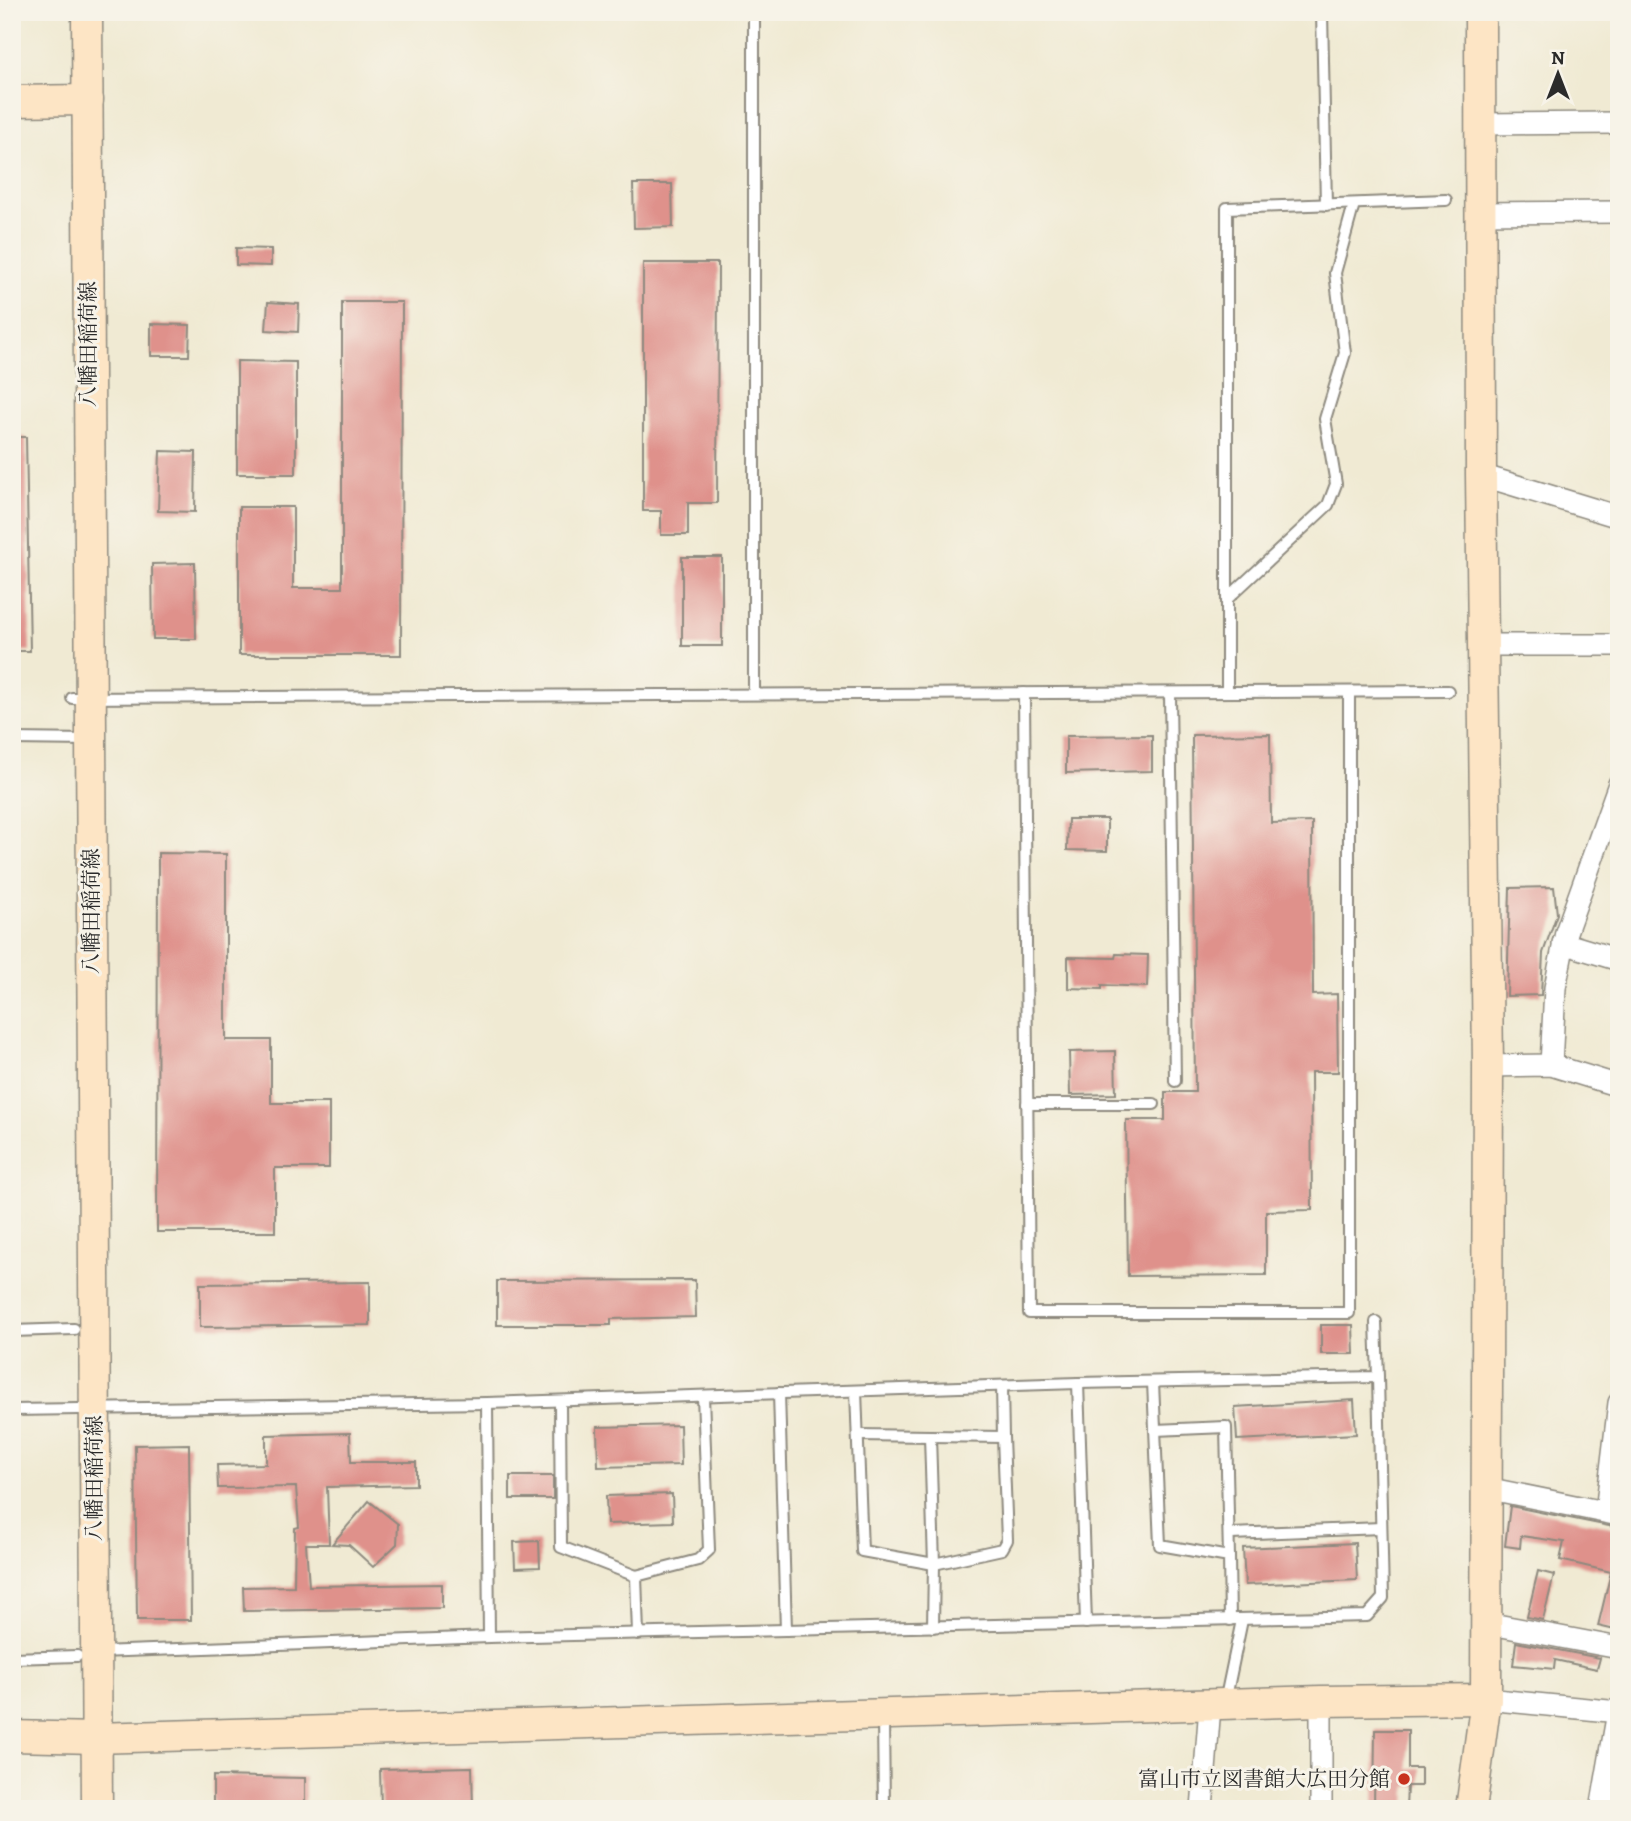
<svg xmlns="http://www.w3.org/2000/svg" width="1631" height="1821" font-family="Alegreya,'Noto Serif JP',serif">
<style>
.building{fill:#df918b}
.lines{fill:none;stroke-linecap:round;stroke-linejoin:round}
.lane-casing{stroke:#8e8a7f;stroke-width:14}
.street-casing{stroke:#8e8a7f;stroke-width:24}
.secondary-casing{stroke:#8e8a7f;stroke-width:33}
.lane{stroke:#fff;stroke-width:10}
.street{stroke:#fff;stroke-width:21}
.secondary{stroke:#fde5c5;stroke-width:30}
.poi-dot{fill:#c8321e;stroke:#f7f3e8;stroke-width:2.5}
.labels{text-anchor:middle;stroke-width:6;stroke-linejoin:round;paint-order:stroke}
.street-label{font-size:21px;fill:#2b2b2b;stroke:#f7f3e8}
.poi-label{font-size:21px;fill:#2b2b2b;stroke:#f7f3e8;text-anchor:end}
</style>
<rect width="100%" height="100%" fill="#f7f3e8"/>
<filter id="ink" filterUnits="userSpaceOnUse"><feTurbulence type="fractalNoise" baseFrequency=".0143" numOctaves="2"/><feDisplacementMap in="SourceGraphic" scale="14" xChannelSelector="R" yChannelSelector="G"/><feConvolveMatrix kernelMatrix="1 2 1 2 8 2 1 2 1" color-interpolation-filters="sRGB"/></filter>
<filter id="wash" filterUnits="userSpaceOnUse"><feTurbulence type="fractalNoise" baseFrequency=".00686" numOctaves="4" result="noise"/><feDisplacementMap in="SourceGraphic" scale="28" xChannelSelector="R" yChannelSelector="G"/><feGaussianBlur stdDeviation="1.57" result="paint"/><feColorMatrix in="noise" values="0 0 0 0 0 0 0 0 0 0 0 0 0 0 0 0 0 1.4 0 .05"/><feComposite in="paint" operator="in"/></filter>
<g filter="url(#wash)">
<rect width="100%" height="100%" fill="#f0ead3"/>
<g id="blocks">
<g class="building">
<polygon points="633,184 672,184 673,227 634,228"/>
<polygon points="236,248 271,249 271,266 236,265"/>
<polygon points="643,263 718,263 717,503 688,503 688,535 661,535 661,511 643,511"/>
<polygon points="268,302 299,304 298,332 266,330"/>
<polygon points="342,302 402,302 401,655 239,655 239,507 293,507 293,588 342,588"/>
<polygon points="151,324 190,325 189,356 151,356"/>
<polygon points="237,361 296,362 296,474 237,474"/>
<polygon points="12,437 26,437 30,651 12,651"/>
<polygon points="160,451 196,452 195,512 158,511"/>
<rect x="682" y="557" width="40" height="89"/>
<polygon points="195,563 196,639 153,639 152,564"/>
<polygon points="1270,734 1271,823 1312,822 1313,995 1337,994 1338,1072 1311,1072 1312,1210 1266,1211 1266,1275 1128,1276 1126,1120 1165,1120 1165,1092 1195,1092 1192,735"/>
<polygon points="1152,735 1152,771 1066,773 1066,736"/>
<polygon points="1068,819 1107,819 1107,851 1067,850"/>
<polygon points="158,853 226,854 226,1040 271,1040 271,1103 329,1103 329,1168 275,1168 275,1232 157,1232"/>
<polygon points="1554,887 1557,914 1543,953 1541,995 1507,996 1510,888"/>
<polygon points="1116,954 1148,955 1147,987 1102,985 1102,989 1068,988 1068,957 1115,958"/>
<polygon points="1115,1051 1116,1094 1070,1095 1069,1052"/>
<polygon points="695,1280 696,1317 611,1319 611,1325 497,1325 497,1281"/>
<polygon points="370,1282 370,1325 200,1327 200,1284"/>
<polygon points="1321,1325 1353,1325 1354,1354 1321,1354"/>
<polygon points="1354,1400 1356,1434 1237,1440 1235,1407"/>
<polygon points="680,1425 681,1465 598,1467 597,1427"/>
<polygon points="350,1433 351,1462 416,1462 416,1485 327,1487 329,1544 306,1544 309,1586 442,1584 442,1608 244,1611 243,1587 294,1586 295,1528 299,1527 296,1487 218,1488 217,1465 266,1464 266,1435"/>
<polygon points="189,1444 191,1620 137,1620 135,1445"/>
<rect x="510" y="1476" width="43" height="23"/>
<polygon points="672,1494 673,1522 607,1524 606,1496"/>
<polygon points="369,1501 398,1524 397,1544 373,1567 349,1545 332,1544"/>
<polygon points="1510,1506 1619,1528 1619,1631 1598,1626 1611,1572 1560,1560 1564,1542 1521,1536 1520,1548 1505,1546"/>
<polygon points="539,1541 540,1567 515,1568 514,1542"/>
<polygon points="1355,1543 1357,1580 1245,1585 1243,1548"/>
<polygon points="1538,1571 1554,1575 1543,1620 1527,1617"/>
<polygon points="1516,1642 1600,1658 1597,1669 1555,1660 1554,1669 1513,1665"/>
<polygon points="1375,1730 1408,1730 1408,1768 1421,1768 1421,1786 1407,1786 1406,1809 1374,1809"/>
<polygon points="472,1767 473,1809 381,1809 380,1769"/>
<polygon points="213,1776 305,1778 305,1809 213,1809"/>
</g>
</g>
</g>
<g filter="url(#ink)">
<use href="#blocks" fill-opacity="0" stroke="#8e8a7f" stroke-width="2"/>
<g class="lines">
<g class="lane-casing">
<g id="lane">
<polyline points="754,12 754,693"/>
<polyline points="1322,12 1326,205"/>
<polyline points="1227,599 1328,505 1336,484 1325,419 1345,353 1335,273 1354,204"/>
<polyline points="1227,692 1227,208 1446,200"/>
<polyline points="1024,693 1029,1313 1349,1313 1349,692"/>
<polyline points="1170,693 1175,1081"/>
<polyline points="72,698 1448,691"/>
<polyline points="12,739 90,740"/>
<polyline points="1027,1104 1154,1104"/>
<polyline points="12,1331 74,1329"/>
<polyline points="1153,1382 1160,1545 1229,1557 1230,1620"/>
<polyline points="1078,1383 1378,1377 1376,1322"/>
<polyline points="856,1391 862,1551 934,1564 933,1627"/>
<polyline points="779,1393 786,1630"/>
<polyline points="560,1401 561,1547 636,1576 638,1634"/>
<polyline points="487,1403 489,1637"/>
<polyline points="12,1410 487,1403 1078,1383 1086,1623"/>
<polyline points="1155,1430 1226,1427 1229,1557"/>
<polyline points="858,1435 1003,1437 1002,1386"/>
<polyline points="930,1436 934,1564 1002,1549 1007,1540 1003,1437"/>
<polyline points="1231,1534 1381,1528"/>
<polyline points="636,1576 698,1560 709,1550 703,1396"/>
<polyline points="99,1652 489,1637 1367,1616 1383,1598 1378,1377"/>
<polyline points="12,1658 77,1656"/>
<polyline points="1225,1702 1242,1620"/>
<polyline points="883,1717 884,1809"/>
</g>
</g>
<g class="street-casing">
<g id="street">
<polyline points="1480,124 1619,123"/>
<polyline points="1481,213 1619,212"/>
<polyline points="1481,475 1619,517"/>
<polyline points="1484,645 1619,645"/>
<polyline points="1563,943 1619,960"/>
<polyline points="1551,1065 1555,988 1566,932 1619,784"/>
<polyline points="1488,1066 1551,1065 1619,1086"/>
<polyline points="1486,1488 1619,1515"/>
<polyline points="1606,1512 1619,1403"/>
<polyline points="1486,1623 1619,1648"/>
<polyline points="1486,1699 1619,1712"/>
<polyline points="1321,1701 1321,1809"/>
<polyline points="1202,1809 1210,1706"/>
<polyline points="1601,1809 1618,1712"/>
</g>
</g>
<g class="secondary-casing">
<g id="secondary">
<polyline points="87,12 97,1809"/>
<polyline points="12,101 88,100"/>
<polyline points="12,1736 95,1738 1321,1701 1486,1699"/>
<polyline points="1471,1809 1486,1699 1488,1066 1481,475 1480,12"/>
</g>
</g>
<use href="#lane" class="lane"/>
<use href="#street" class="street"/>
<use href="#secondary" class="secondary"/>
</g>
</g>
<circle class="poi-dot" cx="1404" cy="1779" r="7"/>
<g class="labels">
<g class="street-label">
<text transform="translate(88 344) rotate(-90)" y="7">八幡田稲荷線</text>
<text transform="translate(91 911) rotate(-90)" y="7">八幡田稲荷線</text>
<text transform="translate(94 1478) rotate(-90)" y="7">八幡田稲荷線</text>
</g>
<g class="poi-label">
<text x="1390" y="1786">富山市立図書館大広田分館</text>
</g>
</g>
<rect width="1631" height="1821" fill="none" stroke="#f7f3e8" stroke-width="42"/>
<g transform="translate(1558 74)" stroke="#f7f3e8" stroke-width="5" paint-order="stroke">
<path d="M0-5L12 26L0 18L-12 26Z" fill="#2b2b2b"/>
<text y="-10" font-size="19" font-weight="bold" text-anchor="middle" fill="#2b2b2b">N</text>
</g>
</svg>
